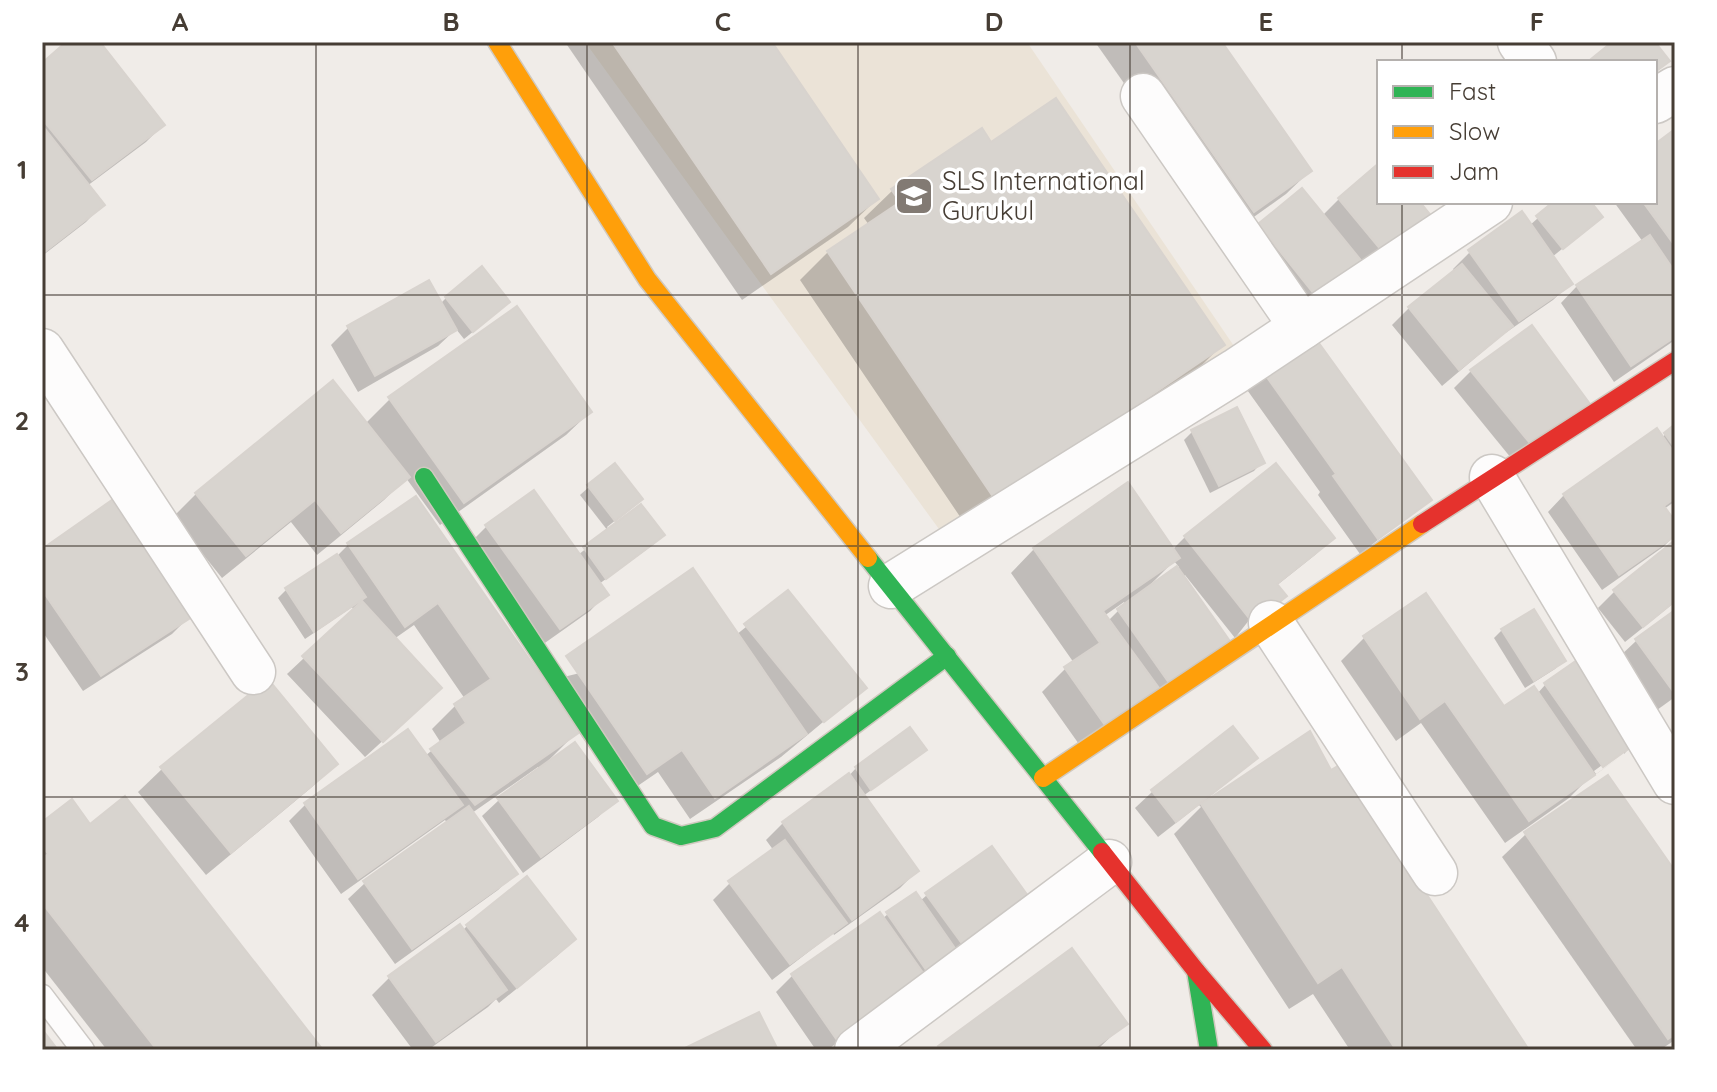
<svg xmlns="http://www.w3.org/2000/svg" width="1717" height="1092" font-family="Quicksand,sans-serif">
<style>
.education{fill:#ebe3d7}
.shadow{fill:#0003;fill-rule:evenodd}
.building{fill:#d8d4cf;stroke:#d8d3ce;stroke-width:2}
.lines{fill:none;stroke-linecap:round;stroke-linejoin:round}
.lane-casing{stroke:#ccc8c4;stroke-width:25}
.street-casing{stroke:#ccc8c4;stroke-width:47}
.fast-casing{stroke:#d0c9bf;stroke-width:21}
.slow-casing{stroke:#d0c9bf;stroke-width:21}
.jam-casing{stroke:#d0c9bf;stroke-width:21}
.lane{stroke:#fdfcfc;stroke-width:22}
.street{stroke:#fdfcfc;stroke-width:44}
.fast{stroke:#30b455;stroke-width:18}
.slow{stroke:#ff9f0a;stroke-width:18}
.jam{stroke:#e5322d;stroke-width:18}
.grid{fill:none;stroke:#463d34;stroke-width:2;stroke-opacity:0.55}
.labels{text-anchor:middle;stroke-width:7;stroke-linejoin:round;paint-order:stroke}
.poi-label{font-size:26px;fill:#463d34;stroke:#fff;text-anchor:start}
.neatline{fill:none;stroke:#463d34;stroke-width:3}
.grid-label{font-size:26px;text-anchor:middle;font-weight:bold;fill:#463d34}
</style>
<rect width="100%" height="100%" fill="#f0ece8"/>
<polygon class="education" points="585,42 1027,42 1236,349 944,536"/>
<g class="shadow">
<polygon points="69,42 97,42 163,125 146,142 87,186 102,205 86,222 42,256 42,66"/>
<polygon points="565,42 769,42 877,199 848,227 742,300"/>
<polygon points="1095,42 1220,42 1310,171 1286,194 1230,234"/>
<polygon points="1675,132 1675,264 1670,268 1675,276 1675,340 1614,382 1561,303 1577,286 1643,242 1614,202 1655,202 1655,146"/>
<polygon points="991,145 1222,345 1194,373 967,527 800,280 828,252 869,225 864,218 893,190"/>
<polygon points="1379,166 1379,202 1418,202 1430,217 1302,315 1242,242 1259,226 1302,191 1322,216 1339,199"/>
<polygon points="1556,202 1588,202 1592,225 1552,257 1570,284 1553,300 1501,336 1442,386 1392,325 1409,308 1455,272 1453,269 1470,252 1529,226"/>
<polygon points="428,283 440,304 446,298 500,310 464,339 456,329 438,346 358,392 331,345 348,328"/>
<polygon points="1531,328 1588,404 1511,458 1454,388 1471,371"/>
<polygon points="1262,371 1429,500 1360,554 1318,495 1320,492 1245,387"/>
<polygon points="390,399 590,412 566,435 440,525 406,478 384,500 317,555 291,522 222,578 173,517 196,494 365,424"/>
<polygon points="1675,427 1675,504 1674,502 1664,509 1675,524 1675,535 1663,547 1602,590 1548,512 1564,495 1661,438"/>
<polygon points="1192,432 1262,462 1254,471 1210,493 1184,440"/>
<polygon points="589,487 632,507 607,527 609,530 663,535 654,544 599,584 606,594 590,611 542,645 469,544 486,527 533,492 578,555 608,531 580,495"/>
<polygon points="415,499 543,682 736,635 788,593 864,688 781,757 690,819 658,772 623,796 578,731 549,760 615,800 598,817 523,873 482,816 499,800 540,770 538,767 472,813 515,873 498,890 395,964 348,899 365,883 448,824 445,820 341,894 289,821 306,804 425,756 441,743 432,729 455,706 465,699 414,625 394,639 423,704 365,757 287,674 354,611 352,607 305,639 278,598 286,590 336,557 348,545"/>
<path d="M1185,537L1332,538L1315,555L1276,586L1235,638L1185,575L1183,577L1230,644L1081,747L1042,692L1065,669L1074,663L1011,573L1034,549L1172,550ZM1174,561L1179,567L1152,587L1150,585ZM1124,602L1125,604L1108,621L1104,616Z"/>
<polygon points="1675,543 1675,602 1625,642 1598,608 1614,592"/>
<polygon points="42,551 189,617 172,634 83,691 42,631"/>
<polygon points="1675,612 1675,697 1657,710 1619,657 1636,641"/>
<polygon points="1502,630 1563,661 1555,669 1525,688 1494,638"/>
<polygon points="1365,637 1504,709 1537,694 1545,685 1583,659 1639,738 1624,754 1624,749 1594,771 1596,774 1623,755 1585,782 1569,798 1505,843 1421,723 1396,741 1341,661"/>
<polygon points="1232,729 1255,758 1238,774 1210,796 1212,799 1330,773 1526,1050 1350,1050 1313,994 1289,1009 1174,834 1201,807 1199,805 1158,837 1135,808 1152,792"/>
<polygon points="925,749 916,758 863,796 917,871 900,888 834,935 833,933 772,980 713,900 730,883 774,851 766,840 783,823 847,778 856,768"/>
<polygon points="335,764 312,787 206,875 138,792 162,769"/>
<polygon points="42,825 90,826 321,1050 107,1050 42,967"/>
<polygon points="1526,834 1675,875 1675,1040 1660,1050 1637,1050 1502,857"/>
<polygon points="927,895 1029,900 907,994 827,1050 816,1050 776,992 792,976 882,919 888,914 920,901"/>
<polygon points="467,926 574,939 557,956 499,1003 496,999 488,1007 428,1050 413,1050 372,995 389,978 459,927 462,931"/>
<polygon points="1125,1023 1097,1050 937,1050 940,1047"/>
</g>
<g class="building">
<polygon points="66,42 100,42 165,125 92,180 42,119 42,63"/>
<polygon points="612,42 772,42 879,199 771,274"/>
<polygon points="1135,42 1222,42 1312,171 1254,212"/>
<polygon points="1612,42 1655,42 1670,61 1655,72 1655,62 1594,62 1591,59"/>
<polygon points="1056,98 1225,345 996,501 827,251 900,202 891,189 982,128 991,142"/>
<polygon points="42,125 105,205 42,254"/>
<polygon points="1675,129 1675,246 1643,202 1655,202 1655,144"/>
<polygon points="1379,163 1379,202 1420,202 1433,218 1386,256 1338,198"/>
<polygon points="1302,188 1364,264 1319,300 1258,224"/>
<polygon points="1553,202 1591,202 1603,217 1563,249 1536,216"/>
<polygon points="1522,211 1573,284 1519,321 1468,250"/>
<polygon points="1650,235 1675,272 1675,337 1631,366 1576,285"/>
<polygon points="1462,264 1513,326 1459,370 1408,307"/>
<polygon points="482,266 510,302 473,332 445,297"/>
<polygon points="429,280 457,330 375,376 347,326"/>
<polygon points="517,306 592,412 464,503 388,397"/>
<polygon points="1532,325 1590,404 1529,442 1470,370"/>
<polygon points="1311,332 1432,500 1378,539 1333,476 1336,474 1261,369"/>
<polygon points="333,380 410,477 341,533 315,500 246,556 195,493"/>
<polygon points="1237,407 1265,463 1219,486 1191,430"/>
<polygon points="1675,424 1675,448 1664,433"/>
<polygon points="1657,428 1675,454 1675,498 1664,506 1675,521 1675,536 1619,575 1563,494"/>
<polygon points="615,463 643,499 615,521 587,485"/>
<polygon points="1276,463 1335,538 1277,584 1287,596 1253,623 1184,536"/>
<polygon points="1128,482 1180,558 1103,611 1159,688 1105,725 1064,667 1100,643 1033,548"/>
<polygon points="534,490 609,595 560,629 485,525"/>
<polygon points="416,496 580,732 475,805 430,749 466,723 454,704 491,679 438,603 405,627 347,543"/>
<polygon points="112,500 192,617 101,676 42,590 42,549"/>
<polygon points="641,504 665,535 606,579 583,547"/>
<polygon points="1675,540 1675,601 1643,627 1613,590"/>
<polygon points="337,554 366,597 314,632 285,588"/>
<polygon points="1177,566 1232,644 1172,687 1117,609"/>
<polygon points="693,568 807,734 715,798 682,750 647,774 566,656"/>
<polygon points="788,590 867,688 824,722 744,624"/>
<polygon points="1426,593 1504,706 1534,686 1595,775 1529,821 1445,701 1420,719 1363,636"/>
<polygon points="362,601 442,688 383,742 302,656"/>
<polygon points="1534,609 1566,661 1534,681 1501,629"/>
<polygon points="1675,610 1675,694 1635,639"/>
<polygon points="1583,656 1642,739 1603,767 1544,683"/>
<polygon points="268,679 338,764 231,853 160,767"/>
<polygon points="1233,726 1258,758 1176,822 1151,790"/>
<polygon points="910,727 927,750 871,790 855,767"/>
<polygon points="408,729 463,805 358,879 304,803"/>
<polygon points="1310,731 1331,770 1341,764 1529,1050 1396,1050 1342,967 1318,983 1201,804"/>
<polygon points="575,742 618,801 541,857 497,798"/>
<polygon points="849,773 919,871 852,920 782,822"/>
<polygon points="1608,775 1675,871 1675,1034 1668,1039 1524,832"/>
<polygon points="125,796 323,1050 157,1050 42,903 42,859 48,854 42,846 42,822 72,799 90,824"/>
<polygon points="469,806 518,874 412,949 363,881"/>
<polygon points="785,840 847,923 790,964 728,881"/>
<polygon points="992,846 1031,900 966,949 925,893"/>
<polygon points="527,876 576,939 517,988 466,925"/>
<polygon points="916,892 959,954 929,974 886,912"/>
<polygon points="880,912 926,977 837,1040 791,974"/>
<polygon points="460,924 507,990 436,1042 388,976"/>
<polygon points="1072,948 1128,1024 1091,1050 942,1050 938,1046"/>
<polygon points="759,1012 778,1050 681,1050"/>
<polygon points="42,1029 58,1050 42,1050"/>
</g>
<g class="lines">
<g class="lane-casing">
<polyline id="lane" points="42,996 83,1050"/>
</g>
<g class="street-casing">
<g id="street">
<polyline points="1520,42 1534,62"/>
<polyline points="1143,96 1302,327"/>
<polyline points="1655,101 1675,89"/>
<polyline points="42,351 253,672"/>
<polyline points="1492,477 1675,782"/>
<polyline points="891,586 1236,371 1490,202"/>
<polyline points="1271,623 1435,873"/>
<polyline points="857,1050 1109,862"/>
</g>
</g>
<g class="fast-casing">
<g id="fast">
<polyline points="424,477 653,826 681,836 715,828 947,656"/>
<polyline points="868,558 1102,852"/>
<polyline points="1196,971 1209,1050"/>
</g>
</g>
<g class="slow-casing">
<g id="slow">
<polyline points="497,42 647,279 868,558"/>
<polyline points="1043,778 1422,524"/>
</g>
</g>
<g class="jam-casing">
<g id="jam">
<polyline points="1422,524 1675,361"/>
<polyline points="1102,852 1196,971 1263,1050"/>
</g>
</g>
<use href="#lane" class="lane"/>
<use href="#street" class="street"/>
<use href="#fast" class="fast"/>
<use href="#slow" class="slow"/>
<use href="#jam" class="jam"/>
</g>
<path class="grid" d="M316,42V1050M587,42V1050M858,42V1050M1130,42V1050M1402,42V62M1402,202V1050M42,295H1675M42,546H1675M42,797H1675"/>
<defs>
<g id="school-square" transform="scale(2)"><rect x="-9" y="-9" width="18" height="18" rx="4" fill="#827a73" stroke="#fff"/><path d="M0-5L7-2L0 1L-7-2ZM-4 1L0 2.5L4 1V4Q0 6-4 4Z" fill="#fff"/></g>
</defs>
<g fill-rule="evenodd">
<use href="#school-square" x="914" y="196"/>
</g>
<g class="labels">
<g class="poi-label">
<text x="942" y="190">SLS International<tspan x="942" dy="30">Gurukul</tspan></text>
</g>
</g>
<rect width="1717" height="1092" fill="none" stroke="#ffffff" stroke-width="88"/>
<rect x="1377" y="60" width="280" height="144" fill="#ffffff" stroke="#b5b1ae" stroke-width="2"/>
<rect x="1393" y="86" width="40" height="12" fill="#30b455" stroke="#b5b1ae" stroke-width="2"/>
<text x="1449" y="100" font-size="24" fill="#463d34">Fast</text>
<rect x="1393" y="126" width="40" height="12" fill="#ff9f0a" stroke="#b5b1ae" stroke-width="2"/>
<text x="1449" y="140" font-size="24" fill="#463d34">Slow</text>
<rect x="1393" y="166" width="40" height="12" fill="#e5322d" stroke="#b5b1ae" stroke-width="2"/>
<text x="1449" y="180" font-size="24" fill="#463d34">Jam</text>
<rect x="44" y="44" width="1629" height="1004" class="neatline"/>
<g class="grid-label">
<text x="180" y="31">A</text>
<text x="451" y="31">B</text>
<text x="723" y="31">C</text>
<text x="994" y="31">D</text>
<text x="1266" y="31">E</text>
<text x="1537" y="31">F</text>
<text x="22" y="179">1</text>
<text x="22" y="430">2</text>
<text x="22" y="681">3</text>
<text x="22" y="932">4</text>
</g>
</svg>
